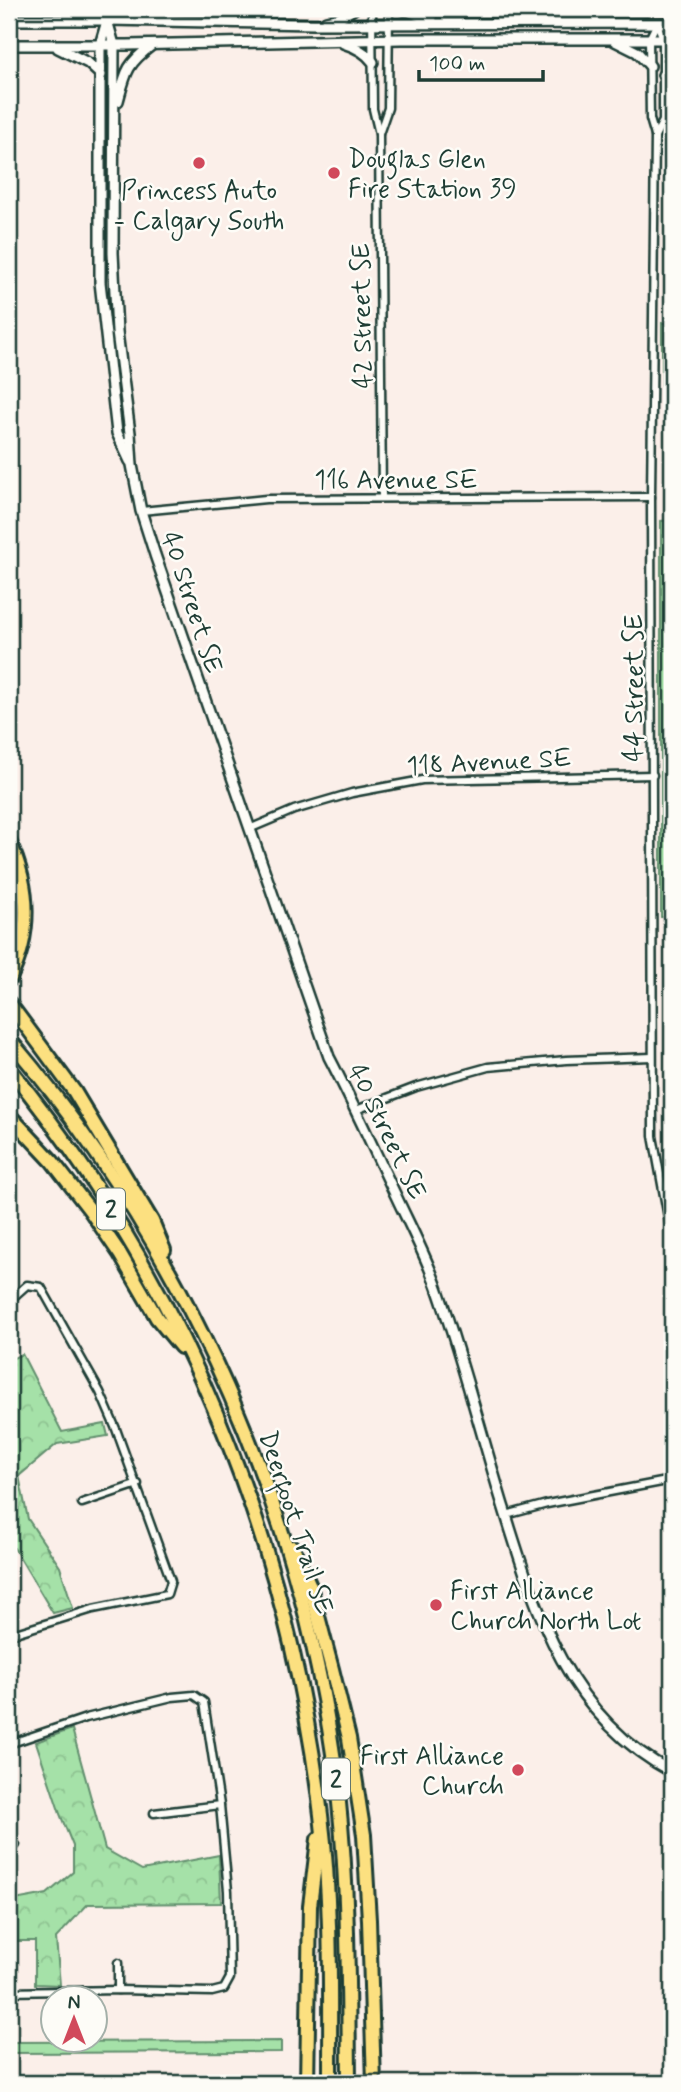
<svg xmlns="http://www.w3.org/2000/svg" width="681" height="2092" font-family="Mynerve,sans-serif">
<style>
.park{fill:url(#park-crowns);stroke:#628f6e;stroke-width:2}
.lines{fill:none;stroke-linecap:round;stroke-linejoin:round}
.street-casing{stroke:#1f3d34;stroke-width:11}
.secondary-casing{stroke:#1f3d34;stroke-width:14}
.highway-casing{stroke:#1f3d34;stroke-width:18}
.street{stroke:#fdfcf7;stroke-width:6}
.secondary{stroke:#fdfcf7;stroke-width:9}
.highway{stroke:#fce080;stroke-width:12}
.poi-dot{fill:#d1495b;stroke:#fdfcf7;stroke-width:2.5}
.labels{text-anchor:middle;stroke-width:5;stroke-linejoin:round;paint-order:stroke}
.shield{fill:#fdfcf7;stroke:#62766e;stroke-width:2}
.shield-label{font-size:24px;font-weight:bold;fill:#1f3d34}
.poi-label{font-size:26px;fill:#1f3d34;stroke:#fdfcf7;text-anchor:start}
.street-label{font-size:26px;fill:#1f3d34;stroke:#fdfcf7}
</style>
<defs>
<pattern id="park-crowns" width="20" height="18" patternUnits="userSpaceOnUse" patternTransform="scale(1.75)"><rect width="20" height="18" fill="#a5e1a8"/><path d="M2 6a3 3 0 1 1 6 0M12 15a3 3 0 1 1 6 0" fill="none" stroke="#8ec291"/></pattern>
</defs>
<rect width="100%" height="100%" fill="#fbefe9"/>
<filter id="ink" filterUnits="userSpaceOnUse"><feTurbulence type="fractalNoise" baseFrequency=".0143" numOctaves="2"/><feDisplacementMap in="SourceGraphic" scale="14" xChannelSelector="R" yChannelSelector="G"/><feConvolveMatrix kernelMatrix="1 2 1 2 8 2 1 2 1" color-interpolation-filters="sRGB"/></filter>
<g filter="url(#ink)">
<g class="park">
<rect x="662" y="323" width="10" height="73"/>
<polygon points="672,520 672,917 661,917 661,521"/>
<polygon points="22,1354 62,1432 105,1424 108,1436 57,1444 19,1476 28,1519 60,1567 73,1608 53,1613 14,1548 9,1548 9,1360"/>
<polygon points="72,1729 105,1849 142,1870 219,1855 221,1903 88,1904 56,1938 60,1985 35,1984 35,1941 9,1941 9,1901 47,1894 73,1872 73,1846 60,1814 36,1742"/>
<polygon points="281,2041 281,2052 9,2053 9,2042"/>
</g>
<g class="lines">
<g class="street-casing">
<g id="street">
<polyline points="372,9 373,109 379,134 382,498"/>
<polyline points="657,23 649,39 650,119 655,136 651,497 653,1136 672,1239"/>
<polyline points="379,134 388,108 389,9"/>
<polyline points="655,136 663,121 663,39 657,23"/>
<polyline points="141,511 266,499 651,497"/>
<polyline points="249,829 294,810 352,793 422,780 653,775"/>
<polyline points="356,1110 416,1087 488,1067 566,1060 652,1057"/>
<polyline points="9,1301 27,1285 41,1287 100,1392 116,1429 171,1581 167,1594 93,1609 9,1635"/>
<polyline points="82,1503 138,1484"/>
<polyline points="506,1515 547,1504 672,1480"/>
<polyline points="9,1744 86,1718 172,1697 194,1695 204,1702 220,1805 228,1891 230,1978 224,1989 212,1992 118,1990 9,1992"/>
<polyline points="154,1813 220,1805"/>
<polyline points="9,1837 16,1845"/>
<polyline points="118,1963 118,1990"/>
</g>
</g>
<g class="secondary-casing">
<g id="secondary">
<polyline points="402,9 432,20"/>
<polyline points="9,20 107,20 314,24 672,23"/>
<path d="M107,20L114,45L113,253L117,332L130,433L132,465L141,511L155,555L329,1057C353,1103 374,1150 396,1196C411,1228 428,1260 439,1293C463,1362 481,1433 502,1502C535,1609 566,1716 672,1772"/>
<polyline points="107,21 100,45 100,282 117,433 130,461"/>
<polyline points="326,21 336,19 354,9"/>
<polyline points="615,41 637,52 650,66"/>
<path d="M343,43C356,47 366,52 373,62"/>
<polyline points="9,45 127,45 401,39 672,39"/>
<polyline points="58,48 88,63 101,75"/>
<polyline points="663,75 672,61"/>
<path d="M118,101C126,71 127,64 152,45"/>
</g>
</g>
<g class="highway-casing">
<g id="highway">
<path d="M9,841C30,887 32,934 9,980"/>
<polyline points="9,1003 74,1091 152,1221 164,1250"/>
<path d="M9,1039C173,1232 288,1477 329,1728C349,1846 348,1964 349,2083"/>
<path d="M9,1068C185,1284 288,1539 321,1815C332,1904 330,1994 330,2083"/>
<polyline points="9,1115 52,1161 90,1210 120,1254 157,1318 181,1347"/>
<polyline points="293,1547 310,1586 332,1669 349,1738 364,1835 369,1920 374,2083"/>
<polyline points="307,2083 310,1906 318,1839"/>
</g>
</g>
<use href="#street" class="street"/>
<use href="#secondary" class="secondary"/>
<use href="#highway" class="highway"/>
</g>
</g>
<g class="poi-dot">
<circle cx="199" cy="163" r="7"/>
<circle cx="334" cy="173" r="7"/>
<circle cx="436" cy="1605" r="7"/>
<circle cx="518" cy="1770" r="7"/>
</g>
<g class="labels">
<g class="shield">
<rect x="97" y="1188.5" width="28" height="41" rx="5"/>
<rect x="322" y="1758.5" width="28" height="41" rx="5"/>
</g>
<g class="shield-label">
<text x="111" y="1217">2</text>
<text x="336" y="1787">2</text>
</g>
<g class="poi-label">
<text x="348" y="167">Douglas Glen<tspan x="348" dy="30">Fire Station 39</tspan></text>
<text x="199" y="199" text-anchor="middle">Princess Auto<tspan x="199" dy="30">- Calgary South</tspan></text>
<text x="450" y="1599">First Alliance<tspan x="450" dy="30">Church North Lot</tspan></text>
<text x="504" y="1764" text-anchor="end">First Alliance<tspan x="504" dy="30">Church</tspan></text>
</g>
<g class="street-label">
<text transform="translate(361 316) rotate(-91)" y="9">42 Street SE</text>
<text x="396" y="488">116 Avenue SE</text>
<text transform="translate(193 602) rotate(72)" y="9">40 Street SE</text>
<text transform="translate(633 688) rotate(-90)" y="9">44 Street SE</text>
<text transform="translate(489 761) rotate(-3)" y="9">118 Avenue SE</text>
<text transform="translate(388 1131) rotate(64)" y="9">40 Street SE</text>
<text transform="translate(297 1522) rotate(72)" y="9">Deerfoot Trail SE</text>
</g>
</g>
<rect width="681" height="2092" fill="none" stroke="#fdfcf7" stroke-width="35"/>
<rect x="18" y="18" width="646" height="2057" fill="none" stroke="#1f3d34" stroke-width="2.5" filter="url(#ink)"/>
<g transform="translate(74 2019)"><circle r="33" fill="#fdfcf7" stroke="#a4b0a9" stroke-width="2"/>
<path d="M0-5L12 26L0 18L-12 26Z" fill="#d1495b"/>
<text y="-10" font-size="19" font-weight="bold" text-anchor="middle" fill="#1f3d34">N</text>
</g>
<path d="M419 70v10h124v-10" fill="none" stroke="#1f3d34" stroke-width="3.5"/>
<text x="429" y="70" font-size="21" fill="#1f3d34" stroke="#fdfcf7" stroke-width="5" paint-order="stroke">100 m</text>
</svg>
